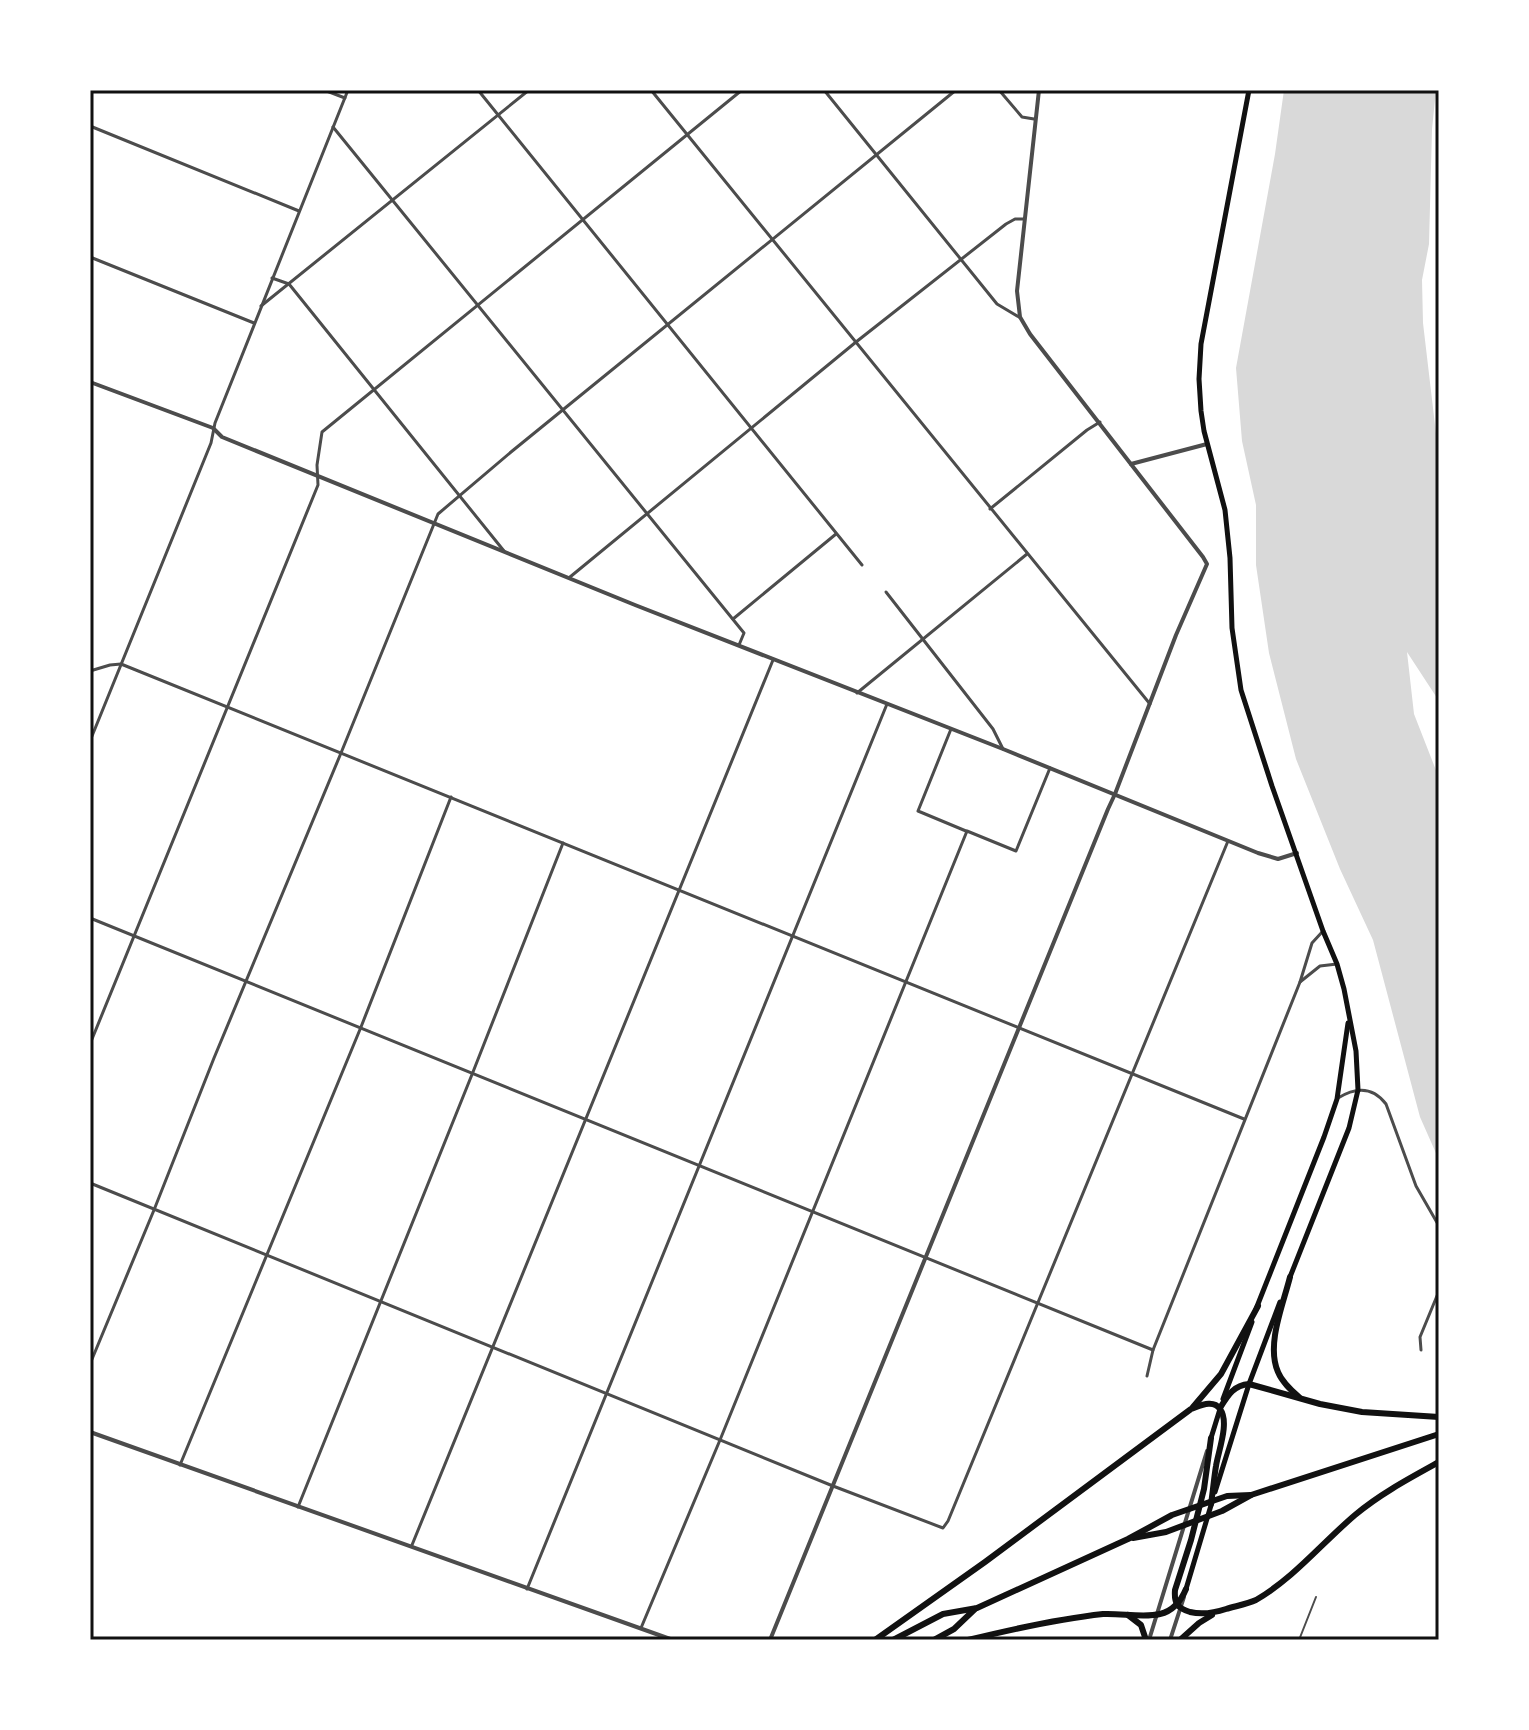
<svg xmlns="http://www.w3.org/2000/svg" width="1529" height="1730" font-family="'Roboto Condensed',sans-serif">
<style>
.water{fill:#d9d9d9}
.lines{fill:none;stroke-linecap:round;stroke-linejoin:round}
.service{stroke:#4c4c4c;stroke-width:2}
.minor{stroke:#4c4c4c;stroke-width:3}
.tertiary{stroke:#4c4c4c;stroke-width:4}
.secondary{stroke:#111;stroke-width:5}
.trunk{stroke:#111;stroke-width:6}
.motorway{stroke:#111;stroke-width:6}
.neatline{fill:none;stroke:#111;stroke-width:3}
</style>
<rect width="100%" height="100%" fill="#fff"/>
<polygon class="water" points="1284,90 1436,90 1432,129 1429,244 1422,280 1423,323 1439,459 1439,701 1407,652 1414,714 1439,778 1439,1160 1420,1117 1373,940 1340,869 1296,759 1269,653 1256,565 1256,505 1242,441 1236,368 1275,154"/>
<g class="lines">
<polyline class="service" points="1299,1640 1316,1597"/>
<g class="minor">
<polyline points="324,90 345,98"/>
<polyline points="478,90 862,565"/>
<polyline points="651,90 1150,704"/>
<polyline points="824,90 997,304 1019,317"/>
<polyline points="999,90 1022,117 1034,119"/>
<polyline points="90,126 299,211"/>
<polyline points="333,127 744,633 739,645"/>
<polyline points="90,257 254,323"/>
<polyline points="272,278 289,284 504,551"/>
<polyline points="261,306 529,90"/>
<polyline points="990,509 1087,430 1100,422"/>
<polyline points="570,577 856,342 1006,224 1015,219 1024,219"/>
<polyline points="886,592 993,729 1003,749"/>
<polyline points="733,619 836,534"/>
<polyline points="90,671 110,665 121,664 1244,1119"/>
<polyline points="857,693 1027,554"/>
<polyline points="951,729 918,811 966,831"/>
<polyline points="90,741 211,443 215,423 348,90"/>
<polyline points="90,918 1153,1350"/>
<polyline points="1300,982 1320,966 1337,964"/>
<polyline points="90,1044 318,485 317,465 322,432 742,90"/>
<path d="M1338,1098C1356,1087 1373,1087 1386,1104L1416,1186L1439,1226"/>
<polyline points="90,1183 833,1486 943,1528 948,1521 1228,841"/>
<polyline points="1421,1350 1420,1337 1439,1291"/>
<polyline points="90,1364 154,1210 214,1058 341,753 438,514 511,452 956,90"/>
<polyline points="1147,1376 1153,1350 1300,982 1312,943 1323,931"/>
<polyline points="180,1465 361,1027 451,797"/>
<polyline points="298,1507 473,1072 563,843"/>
<polyline points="412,1545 773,660"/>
<polyline points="527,1589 887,704"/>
<polyline points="641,1628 720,1440 967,831 1016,851 1050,768"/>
</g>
<g class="tertiary">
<polyline points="90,382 213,428 222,437 635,605 1003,749 1258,853 1278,859 1297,853"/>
<polyline points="1131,464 1207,444"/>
<polyline points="90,1432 673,1640"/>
<polyline points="770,1640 1108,809 1115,794 1176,635 1207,564 1203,557 1030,334 1020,317 1017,291 1039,90"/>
<polyline points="1149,1640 1207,1451"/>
<polyline points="1170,1640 1184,1597"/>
</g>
<g class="secondary">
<polyline points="1249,90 1201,344 1199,379 1201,411 1204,431 1225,510 1230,558 1232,628 1241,690 1272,786 1323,931 1337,964 1344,989 1356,1051 1358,1090 1349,1128 1290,1277"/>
<polyline points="1256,1309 1324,1137 1337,1099 1348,1023"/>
<polyline points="1223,1399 1252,1322"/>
<polyline points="1211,1438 1220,1409"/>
<polyline points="1215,1492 1249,1384 1280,1302"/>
<polyline points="1186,1589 1212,1502"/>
</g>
<g class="trunk">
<path d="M1290,1277C1283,1305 1266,1345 1278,1372C1282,1382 1291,1390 1299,1397"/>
<path d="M1220,1408C1228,1395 1234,1385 1249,1384L1320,1404L1362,1412L1439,1417"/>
<path d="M1211,1438L1204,1489L1191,1540L1175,1590C1174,1603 1177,1608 1190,1612C1203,1615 1214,1613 1226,1609C1236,1606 1247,1604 1256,1600C1294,1578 1322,1543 1355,1515C1380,1494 1410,1478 1439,1462"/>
<polyline points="1133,1538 1166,1532 1222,1511 1251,1495 1439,1434"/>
<polyline points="893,1640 943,1614 977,1608 1128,1539 1172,1515 1227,1496 1251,1495"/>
<polyline points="934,1640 954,1629 975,1609"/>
<polyline points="1180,1640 1199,1623 1212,1615"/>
</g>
<g class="motorway">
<polyline points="1193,1407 1221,1374 1258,1306"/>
<polyline points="1128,1615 1141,1625 1146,1640"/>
<path d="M875,1640L985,1562L1191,1409C1200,1406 1213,1399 1220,1409C1230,1422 1218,1452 1216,1466C1214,1478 1213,1491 1211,1504"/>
<path d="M968,1640C1013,1629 1057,1619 1103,1614C1121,1613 1143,1618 1160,1614C1173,1611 1181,1601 1186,1589"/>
</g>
</g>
<rect width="1529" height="1730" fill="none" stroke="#ffffff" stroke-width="184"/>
<rect x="92" y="92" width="1345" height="1546" class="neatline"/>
</svg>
